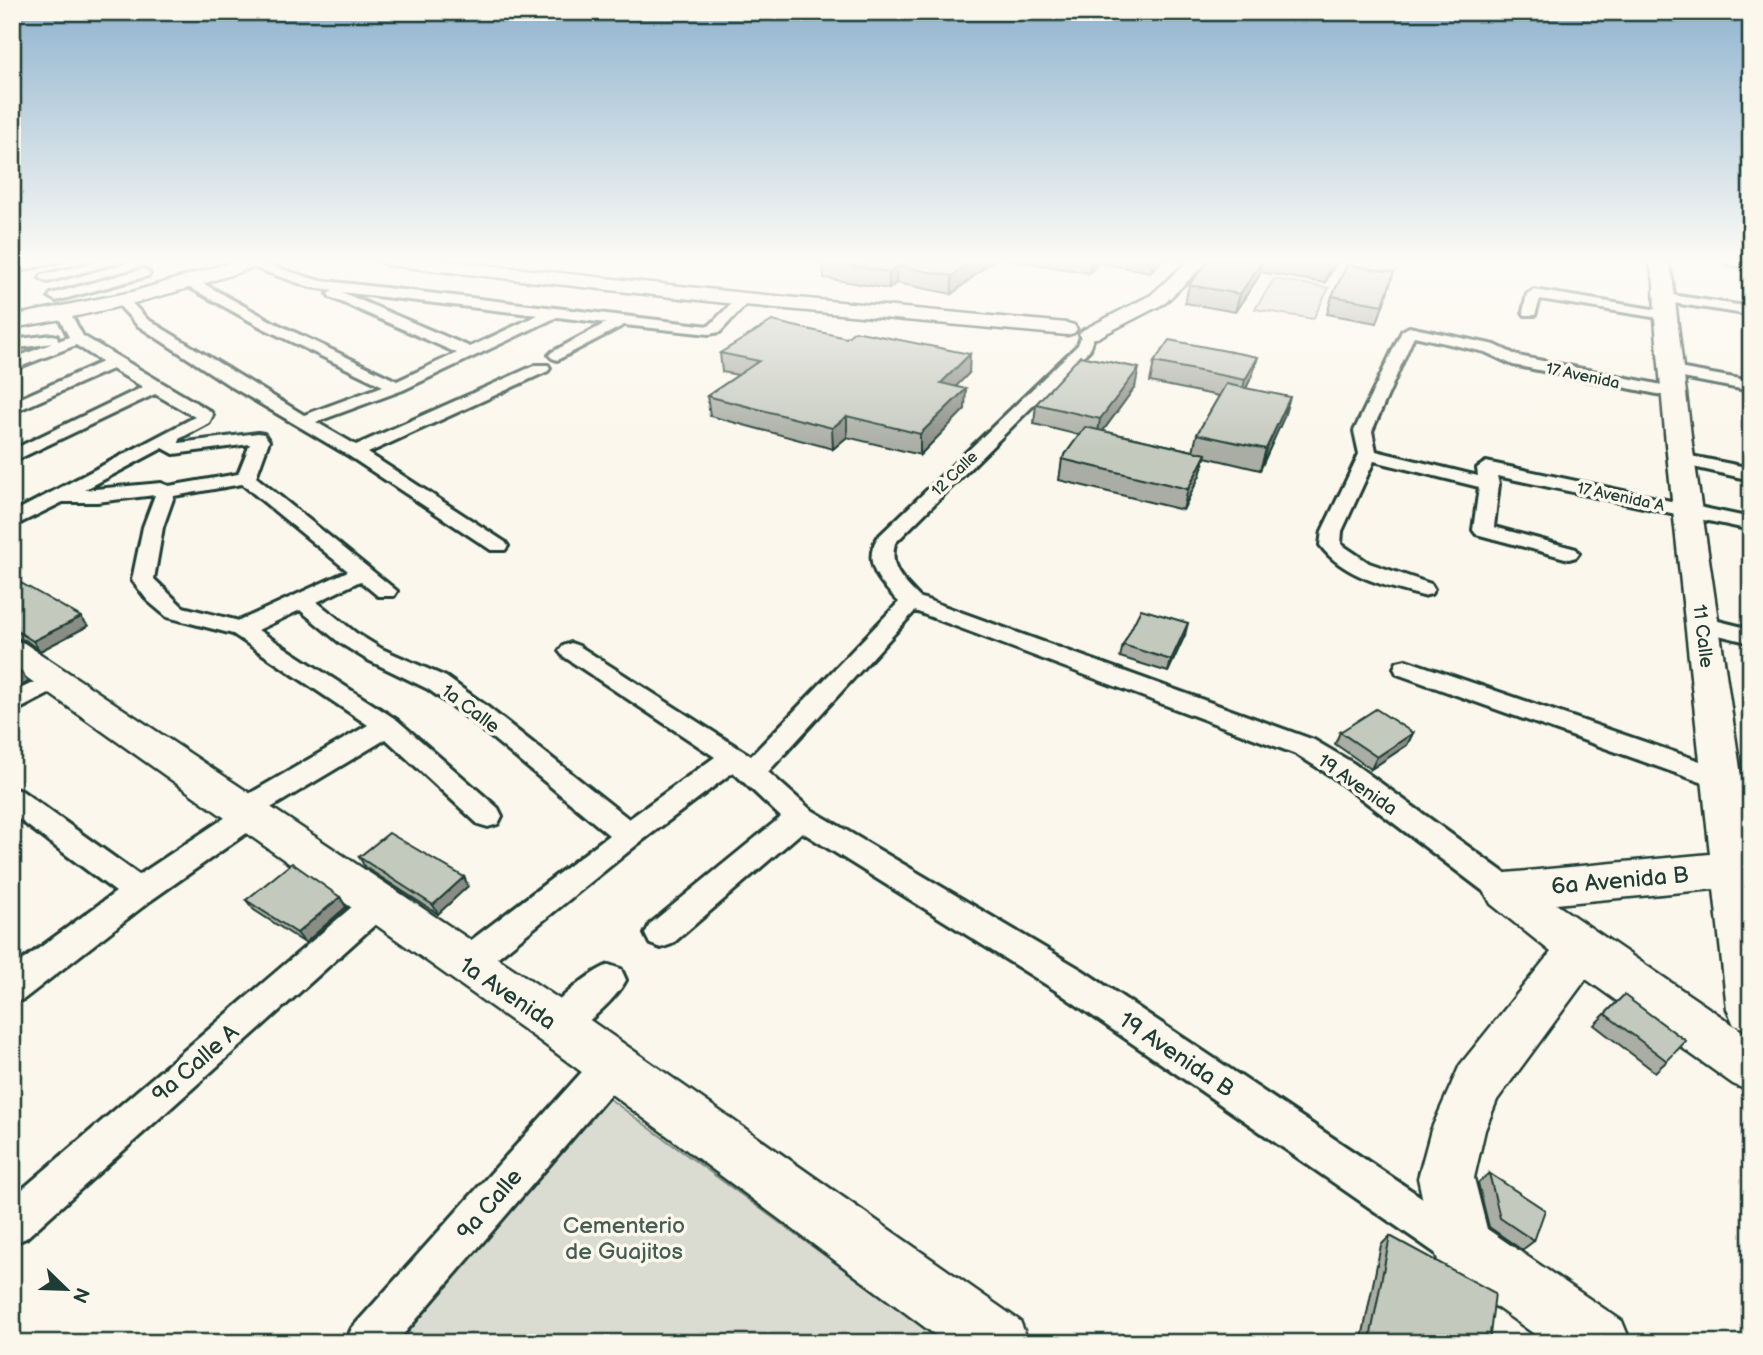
<svg xmlns="http://www.w3.org/2000/svg" width="1763" height="1355" font-family="'Balsamiq Sans',sans-serif">
<style>
.green{fill:#dbdcd1;stroke:#7d8c82;stroke-width:2}
.lines{fill:none;stroke-linecap:round;stroke-linejoin:round}
.street-casing{stroke:#1f3d34;stroke-width:6}
.secondary-casing{stroke:#1f3d34;stroke-width:5}
.street{fill:#fbf7ec;fill-rule:evenodd}
.secondary{fill:#fbf7ec;fill-rule:evenodd}
.wall{fill:#a9ada3;stroke:#1f3d34;stroke-width:2}
.shaded-wall{fill:#898d85;stroke:#1f3d34;stroke-width:2}
.building{fill:#c4c9be;stroke:#1f3d34;stroke-width:2}
.labels{text-anchor:middle;stroke-width:7;stroke-linejoin:round;paint-order:stroke}
.far-street-label{font-size:16px;fill:#1f3d34;stroke:#fbf7ec}
.street-label{font-size:19px;fill:#1f3d34;stroke:#fbf7ec}
.near-street-label{font-size:23px;fill:#1f3d34;stroke:#fbf7ec}
.near-park-label{font-size:23px;fill:#455d53;stroke:#fbf7ec}
</style>
<rect width="100%" height="100%" fill="#fbf7ec"/>
<filter id="ink" filterUnits="userSpaceOnUse"><feTurbulence type="fractalNoise" baseFrequency=".0143" numOctaves="2"/><feDisplacementMap in="SourceGraphic" scale="14" xChannelSelector="R" yChannelSelector="G"/><feConvolveMatrix kernelMatrix="1 2 1 2 8 2 1 2 1" color-interpolation-filters="sRGB"/></filter>
<g filter="url(#ink)">
<g class="green">
<polygon points="1274,279 1329,288 1313,319 1255,309"/>
<polygon points="607,1097 945,1343 399,1343"/>
</g>
<g class="lines">
<g class="street-casing">
<g id="street">
<polygon points="37,260 63,260 12,273 12,265"/>
<polygon points="105,260 127,260 47,282 40,278 42,275"/>
<path d="M232,260H252L317,280L709,326L739,296L744,295L751,299L720,332L709,334L624,325L557,360L552,358L549,355L552,352L606,323L557,317L403,390L316,422L356,445L536,365H548L550,368L548,371L368,453L505,542L508,546L505,550H491L349,456L232,387L137,325L116,302L123,298L128,299L147,319L304,415L383,386L263,328L187,286V280H197L273,322L397,381L457,353L330,297L328,294L333,290L310,287ZM341,292L538,315L470,347Z"/>
<polygon points="143,269 150,273 148,276 56,301 49,297 51,294"/>
<polygon points="1534,290 1665,311 1672,315 1665,319 1540,299 1535,315 1525,315 1523,312 1527,294"/>
<polygon points="1665,294 1751,307 1751,315 1660,301 1658,298"/>
<path d="M64,310L69,311L83,336L210,411L213,415L209,423L179,439V443L258,433L264,434L269,441L256,477L397,591L394,596H378L360,581L317,602L356,633L382,649L446,677L485,705L629,819L715,757L563,656L559,651L563,646L571,643L579,646L751,756L899,602C881,584 861,563 878,537L1078,345L1082,334H1092L1094,337L1090,349L895,543C889,569 902,579 919,597L1314,740L1353,763L1517,882L1521,891L1517,900L1506,904L1495,900L1333,777L1296,754L915,611L768,772L810,809L1082,970L1469,1229L1475,1243L1469,1257L1455,1263L1441,1257L1058,992L802,832L672,944L661,948L650,944L645,934L650,924L781,817L733,772L639,843L477,974L465,979L453,974L449,964L453,954L609,835L467,717L428,689L366,659L340,643L300,610L258,630L397,720L498,808L502,816L498,824L488,827L478,824L386,739L264,812L261,823L150,901L24,999L12,1003V968L116,892L12,814V788L22,791L139,875L232,813L231,810L235,802L368,725L233,634L167,617L148,601L132,580L143,527L155,495L97,502H63L12,527V513L195,417L155,394L12,462V450L143,387L112,369L12,413V402L102,362L76,345L12,370V359L53,343L12,349V340L52,335L57,336L58,341L69,337L57,314ZM250,444L238,474L169,486L161,483L84,490L163,448L174,454ZM242,484L348,571L239,621L183,607L154,579L163,527L174,496Z"/>
<path d="M1409,327L1495,345L1518,356L1677,388L1685,393L1677,398L1513,365L1485,352L1414,336L1372,431L1376,451L1478,476L1477,468L1486,462L1751,518V530L1497,476L1499,484L1494,527L1576,549L1579,553L1576,557L1569,559L1476,534L1473,530L1479,487L1374,461L1342,531L1341,544L1369,563L1431,584L1434,589L1431,594L1423,596C1388,587 1342,576 1320,545L1322,531L1359,454L1354,431L1402,331Z"/>
<polygon points="1673,367 1751,381 1751,391 1667,375 1665,372 1667,369"/>
<polygon points="1681,454 1751,468 1751,480 1675,463 1672,459"/>
<polygon points="1702,617 1751,629 1751,643 1694,629 1691,624 1694,619"/>
<polygon points="1406,660 1732,772 1736,779 1732,786 1722,789 1712,786 1397,674 1394,668 1397,662"/>
<polygon points="53,673 62,675 65,681 62,687 12,713 12,693"/>
<polygon points="378,890 389,894 393,903 389,912 26,1238 12,1244 12,1198 367,894"/>
<path d="M609,965L621,969L626,980C616,1000 578,1033 557,1041L545,1036L540,1025C549,1005 588,973 609,965Z"/>
<polygon points="611,1049 624,1054 629,1066 624,1078 396,1343 345,1343 352,1328 598,1054"/>
</g>
</g>
<g class="secondary-casing">
<g id="secondary">
<path d="M239,260H266L263,264C181,293 98,314 12,328V316L132,292Z"/>
<polygon points="378,260 439,260 744,293 1067,323 1074,325 1077,329 1074,333 1067,335 744,305 387,265"/>
<polygon points="1189,260 1209,260 1165,303 1097,338 1083,338 1079,334 1083,330 1151,295"/>
<polygon points="1649,260 1667,260 1672,275 1692,444 1751,843 1751,1031 1734,1025 1727,1009 1714,889 1556,904 1751,1037 1751,1092 1733,1084 1586,979 1497,1100 1485,1130 1474,1178 1487,1229 1622,1321 1631,1343 1547,1343 1441,1268 1433,1247 1418,1178 1431,1130 1460,1065 1551,952 1491,904 1484,891 1491,878 1506,873 1710,854 1666,444 1655,319 1654,282"/>
<polygon points="1723,260 1751,260 1751,269 1726,264"/>
<polygon points="12,640 24,643 574,1009 1020,1321 1029,1343 946,1343 540,1041 12,667"/>
</g>
</g>
<use href="#street" class="street"/>
<use href="#secondary" class="secondary"/>
</g>
<g class="wall">
<polygon points="993,260 952,294 896,283 889,289 824,278 823,261"/>
<polygon points="1011,260 1162,260 1151,272 1099,263 1089,273"/>
<polygon points="1209,260 1338,260 1325,283 1260,272 1259,276 1235,312 1185,303 1189,285"/>
<polygon points="1394,272 1377,323 1327,314 1332,296"/>
<polygon points="720,353 969,373 956,386 965,409 920,455 847,437 833,449 710,416 707,396 738,375 722,372"/>
<polygon points="1154,362 1252,376 1246,388 1284,417 1260,470 1205,457 1200,475 1183,510 1059,480 1062,459 1079,435 1034,424 1036,404 1135,387 1103,431 1193,451 1197,434 1219,396 1150,382"/>
<polygon points="12,587 88,626 40,651 25,640 12,638"/>
<polygon points="1185,635 1168,672 1120,657 1123,645"/>
<polygon points="1340,732 1413,733 1407,745 1371,769 1335,744"/>
<polygon points="359,857 464,877 468,886 438,914 365,867"/>
<polygon points="340,897 346,907 305,943 254,910 246,900"/>
<polygon points="1624,995 1667,1061 1655,1072 1594,1025"/>
<polygon points="1489,1173 1534,1241 1522,1250 1489,1227 1478,1183"/>
<polygon points="1390,1236 1489,1343 1361,1343 1381,1245"/>
</g>
<g class="shaded-wall">
<polygon points="973,260 993,260 952,294 952,276"/>
<polygon points="1091,260 1100,260 1099,263 1089,273"/>
<polygon points="1153,260 1162,260 1151,272"/>
<polygon points="1263,260 1259,276 1235,312 1240,294"/>
<polygon points="1333,260 1338,260 1325,283 1330,266"/>
<polygon points="897,266 896,283 889,289 889,272"/>
<polygon points="970,354 969,373 940,403 941,383"/>
<polygon points="1258,357 1252,376 1240,400 1245,380"/>
<polygon points="1139,368 1135,387 1097,439 1100,419"/>
<polygon points="966,389 965,409 920,455 920,434"/>
<polygon points="1290,397 1284,417 1260,470 1266,449"/>
<polygon points="847,416 847,437 833,449 832,428"/>
<polygon points="1206,454 1200,475 1183,510 1188,489"/>
<polygon points="81,617 88,626 40,651 33,641"/>
<polygon points="1188,623 1185,635 1168,672 1171,660"/>
<polygon points="21,672 29,682 12,690 12,676"/>
<polygon points="1413,733 1407,745 1371,769 1377,757"/>
<polygon points="464,877 468,886 438,914 433,905"/>
<polygon points="340,897 346,907 305,943 297,933"/>
</g>
<g class="building">
<polygon points="825,260 973,260 952,276 897,266 889,272 823,261"/>
<polygon points="1209,260 1263,260 1240,294 1189,285"/>
<polygon points="1295,260 1333,260 1330,266"/>
<polygon points="1347,265 1394,272 1383,305 1332,296"/>
<polygon points="772,321 846,338 855,331 970,354 941,383 966,389 920,434 847,416 832,428 707,396 759,361 720,353"/>
<polygon points="1169,340 1258,357 1245,380 1154,362"/>
<polygon points="1080,356 1139,368 1100,419 1036,404"/>
<polygon points="1226,384 1290,397 1266,449 1197,434"/>
<polygon points="1085,427 1206,454 1188,489 1062,459"/>
<polygon points="21,583 81,617 33,641 17,631 12,630 12,587"/>
<polygon points="1141,609 1188,623 1171,660 1123,645"/>
<polygon points="12,667 21,672 12,676"/>
<polygon points="1376,709 1413,733 1377,757 1340,732"/>
<polygon points="389,833 464,877 433,905 359,857"/>
<polygon points="292,863 340,897 297,933 246,900"/>
<polygon points="1624,995 1686,1041 1667,1061 1605,1014"/>
<polygon points="1489,1173 1545,1210 1534,1241 1500,1218"/>
<polygon points="1390,1236 1495,1293 1489,1343 1376,1343 1370,1339"/>
</g>
</g>
<linearGradient id="sky" x2="0" y2="1"><stop stop-color="#90b4cf"/><stop offset="0.58" stop-color="#fdfbf6"/><stop offset="1" stop-color="#fdfbf6" stop-opacity="0"/></linearGradient>
<rect width="1763" height="450" fill="url(#sky)"/>
<g class="labels">
<g class="far-street-label">
<text transform="translate(1583 375) rotate(12)" y="6">17 Avenida</text>
<text transform="translate(954 473) rotate(-44)" y="6">12 Calle</text>
<text transform="translate(1621 496) rotate(12)" y="6">17 Avenida A</text>
</g>
<g class="street-label">
<text transform="translate(1704 636) rotate(83)" y="7">11 Calle</text>
<text transform="translate(471 708) rotate(37)" y="7">1a Calle</text>
<text transform="translate(1358 784) rotate(35)" y="7">19 Avenida</text>
</g>
<g class="near-street-label">
<text transform="translate(1620 880) rotate(-5)" y="8">6a Avenida B</text>
<text transform="translate(508 993) rotate(34)" y="8">1a Avenida</text>
<text transform="translate(1177 1054) rotate(34)" y="8">19 Avenida B</text>
<text transform="translate(195 1063) rotate(-41)" y="8">9a Calle A</text>
<text transform="translate(489 1204) rotate(-49)" y="8">9a Calle</text>
</g>
<g class="near-park-label">
<text x="624" y="1233">Cementerio<tspan x="624" dy="26">de Guajitos</tspan></text>
</g>
</g>
<rect width="1763" height="1355" fill="none" stroke="#fbf7ec" stroke-width="42"/>
<rect x="21" y="21" width="1721" height="1313" fill="none" stroke="#1f3d34" stroke-width="2.5" filter="url(#ink)"/>
<g transform="translate(66 1289) rotate(113)" stroke="#fbf7ec" stroke-width="5" paint-order="stroke">
<path d="M0-5L12 26L0 18L-12 26Z" fill="#1f3d34"/>
<text y="-10" font-size="19" font-weight="bold" text-anchor="middle" fill="#1f3d34">N</text>
</g>
</svg>
